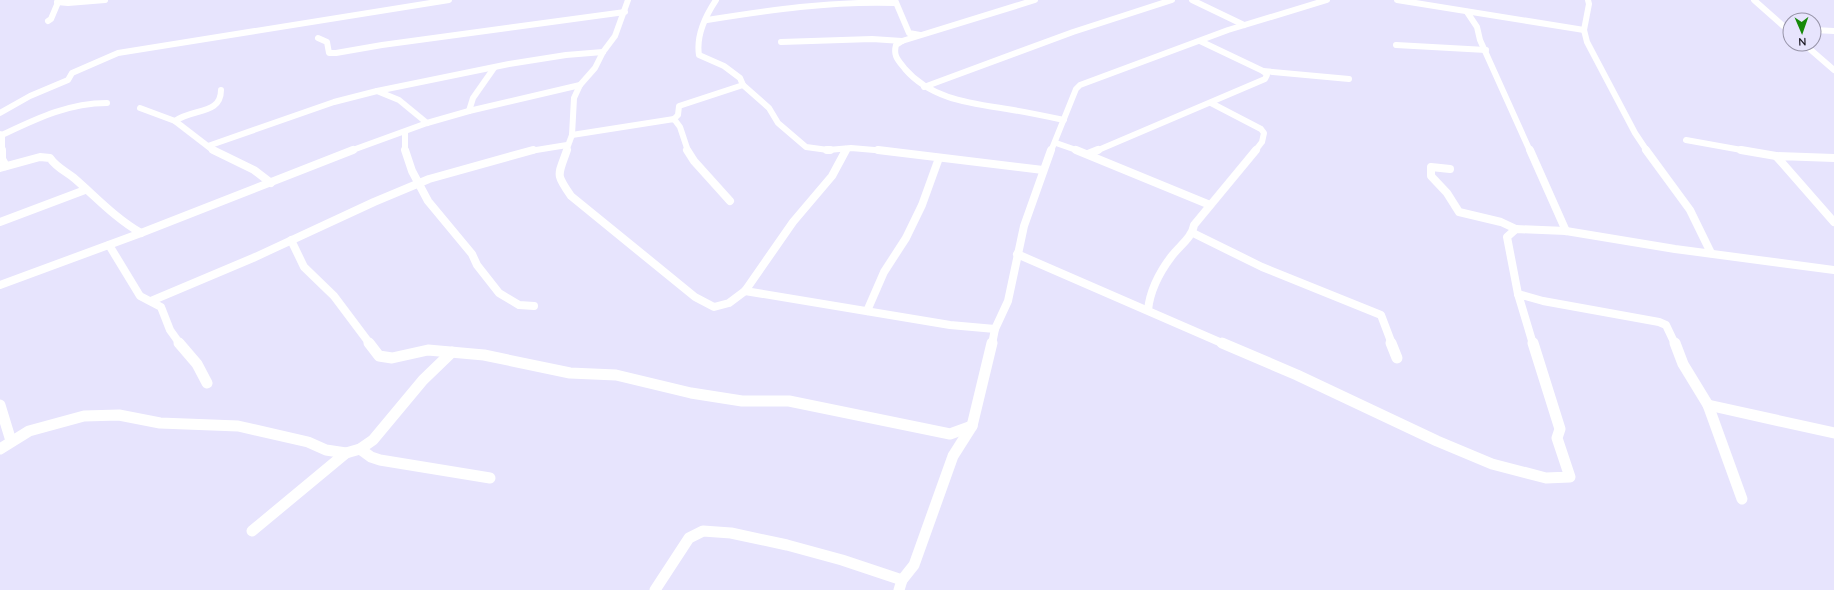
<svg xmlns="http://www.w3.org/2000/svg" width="1834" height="590" font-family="Quicksand,sans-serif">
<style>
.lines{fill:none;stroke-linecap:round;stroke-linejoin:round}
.street-far2{stroke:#fff;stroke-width:6}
.street-far1{stroke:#fff;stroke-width:8}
.street{stroke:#fff;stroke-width:11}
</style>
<rect width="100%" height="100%" fill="#e7e4fd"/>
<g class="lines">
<g class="street-far2">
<path d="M716,0C706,15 696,36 699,55L724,66L740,78L743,85L769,108L778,123L806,147L828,150L851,148L886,151"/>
<polyline points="895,0 909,33 920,35"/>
<path d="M1035,0L902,41L896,45C893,56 898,60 905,69C931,99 969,103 1007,109C1026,112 1045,116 1064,120"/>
<polyline points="1192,0 1244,25"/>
<polyline points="1397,0 1584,30"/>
<polyline points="1588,0 1589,4 1584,30 1587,42 1635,133 1647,151"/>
<polyline points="1754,0 1790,32"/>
<polyline points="57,2 68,3 105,0"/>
<polyline points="1467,12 1477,27 1480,40 1530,151"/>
<path d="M707,20C771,10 829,1 895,3"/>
<polyline points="48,21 51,19 59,0"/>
<polyline points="1814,30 1834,31"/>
<polyline points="318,38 327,42 329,53 336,53 382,45 625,12"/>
<polyline points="781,42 872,39 902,41"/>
<polyline points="1804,44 1834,70"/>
<polyline points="1396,45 1486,50"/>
<polyline points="1263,71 1349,79"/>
<polyline points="924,87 1073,32 1172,0"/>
<polyline points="377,91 399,100 427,123"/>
<polyline points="1211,103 1261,129 1264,133 1262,142 1255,151"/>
<polyline points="140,108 175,121 214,151"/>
<polyline points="469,111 473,98 494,68"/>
<polyline points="0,113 30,96 68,80 72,73 118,53 449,0"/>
<polyline points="674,119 678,115 679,106 743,85"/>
<path d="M175,121C193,108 221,115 221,90"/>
<polyline points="0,134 2,135 2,151"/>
<path d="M2,135C36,119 68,103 107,103"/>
<polyline points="572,135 674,119 680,127 688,151"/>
<polyline points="1686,140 1747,151"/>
<polyline points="1056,143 1079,151"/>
<polyline points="208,146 334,102 377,91 509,64 566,55 603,52"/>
<polyline points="350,151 427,123 469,111 580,85"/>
<polyline points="405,151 405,132"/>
<polyline points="530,151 567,145"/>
<polyline points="566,151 572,135 574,98 580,85 595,68 603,52 615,36 628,0"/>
<polyline points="1051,151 1076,89 1080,85 1228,30 1327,0"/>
<polyline points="1096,151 1265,79 1267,75 1263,71 1200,41"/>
</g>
<g class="street-far1">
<polyline points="2,150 2,159 6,166"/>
<polyline points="213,150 254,170 271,183"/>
<polyline points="405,150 412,171 428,201 472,254 477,265 499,293 519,305 534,306"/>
<path d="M567,150C558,176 555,173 571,196L695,297L714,307L729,303L745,291L793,222L832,176L846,150"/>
<polyline points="687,150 694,161 730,201"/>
<polyline points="827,150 830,150"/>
<polyline points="878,150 1043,170"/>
<polyline points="1076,150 1210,205"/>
<polyline points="1530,150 1566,231"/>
<polyline points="1646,150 1690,210 1711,253"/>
<polyline points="1741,150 1776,156"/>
<polyline points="1088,154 1098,150"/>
<polyline points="1834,158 1776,156 1834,222"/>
<path d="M0,168L40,157L50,158C56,167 65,171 74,178C96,197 115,218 141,233"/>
<polyline points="1450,169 1431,167 1431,176 1447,193 1459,212 1501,222 1516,229"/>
<polyline points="0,222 85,190"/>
<polyline points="1193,233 1262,267 1381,315 1392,344"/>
<polyline points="291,240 304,267 334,296 370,344"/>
<polyline points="109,245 140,296 161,307 170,330 180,344"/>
<polyline points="1017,254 1224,344"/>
<polyline points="0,285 141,233 353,150"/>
<polyline points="745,291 950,325 995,329"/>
<polyline points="1518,294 1543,301 1659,322 1666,325 1675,344"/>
<polyline points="151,301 253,258 374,202 429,179 533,150"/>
<path d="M1148,310C1150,290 1159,273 1171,257C1179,246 1192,238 1194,225L1256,150"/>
<polyline points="867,311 884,272 906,238 922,205 939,158"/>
<polyline points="992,344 995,329 1008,301 1024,226 1051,150"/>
<polyline points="1533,344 1518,294 1507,237 1516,229 1566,231 1675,249 1834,270"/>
</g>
<g class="street">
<polyline points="179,343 197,364 207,383"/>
<polyline points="369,343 379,356 392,358 428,350 484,355 570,373 616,375 691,393 742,401 789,401 950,434 972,426"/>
<polyline points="1222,343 1297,375 1437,441 1492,464 1546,478 1570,477 1557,438 1560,429 1533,343"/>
<polyline points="1391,343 1397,358"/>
<polyline points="1675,343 1683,364 1708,405 1742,499"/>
<polyline points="0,405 11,441"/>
<polyline points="1708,405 1834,433"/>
<polyline points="0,449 29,431 84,416 119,415 160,423 238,426 308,442 326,450 346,453"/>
<polyline points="360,449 371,457 380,460 490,478"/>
<polyline points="252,531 346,453 360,449 373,440 423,380 452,352"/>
<polyline points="655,590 689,538 703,531 731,533 787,545 842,560 902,580"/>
<polyline points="899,590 902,580 914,565 953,456 972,426 992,343"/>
</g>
</g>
<g transform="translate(1802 32) rotate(178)"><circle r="19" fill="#e7e4fd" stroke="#9693a7"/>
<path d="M0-3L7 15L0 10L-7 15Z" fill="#168909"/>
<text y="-6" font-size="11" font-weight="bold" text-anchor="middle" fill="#1c1a25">N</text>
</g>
</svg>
